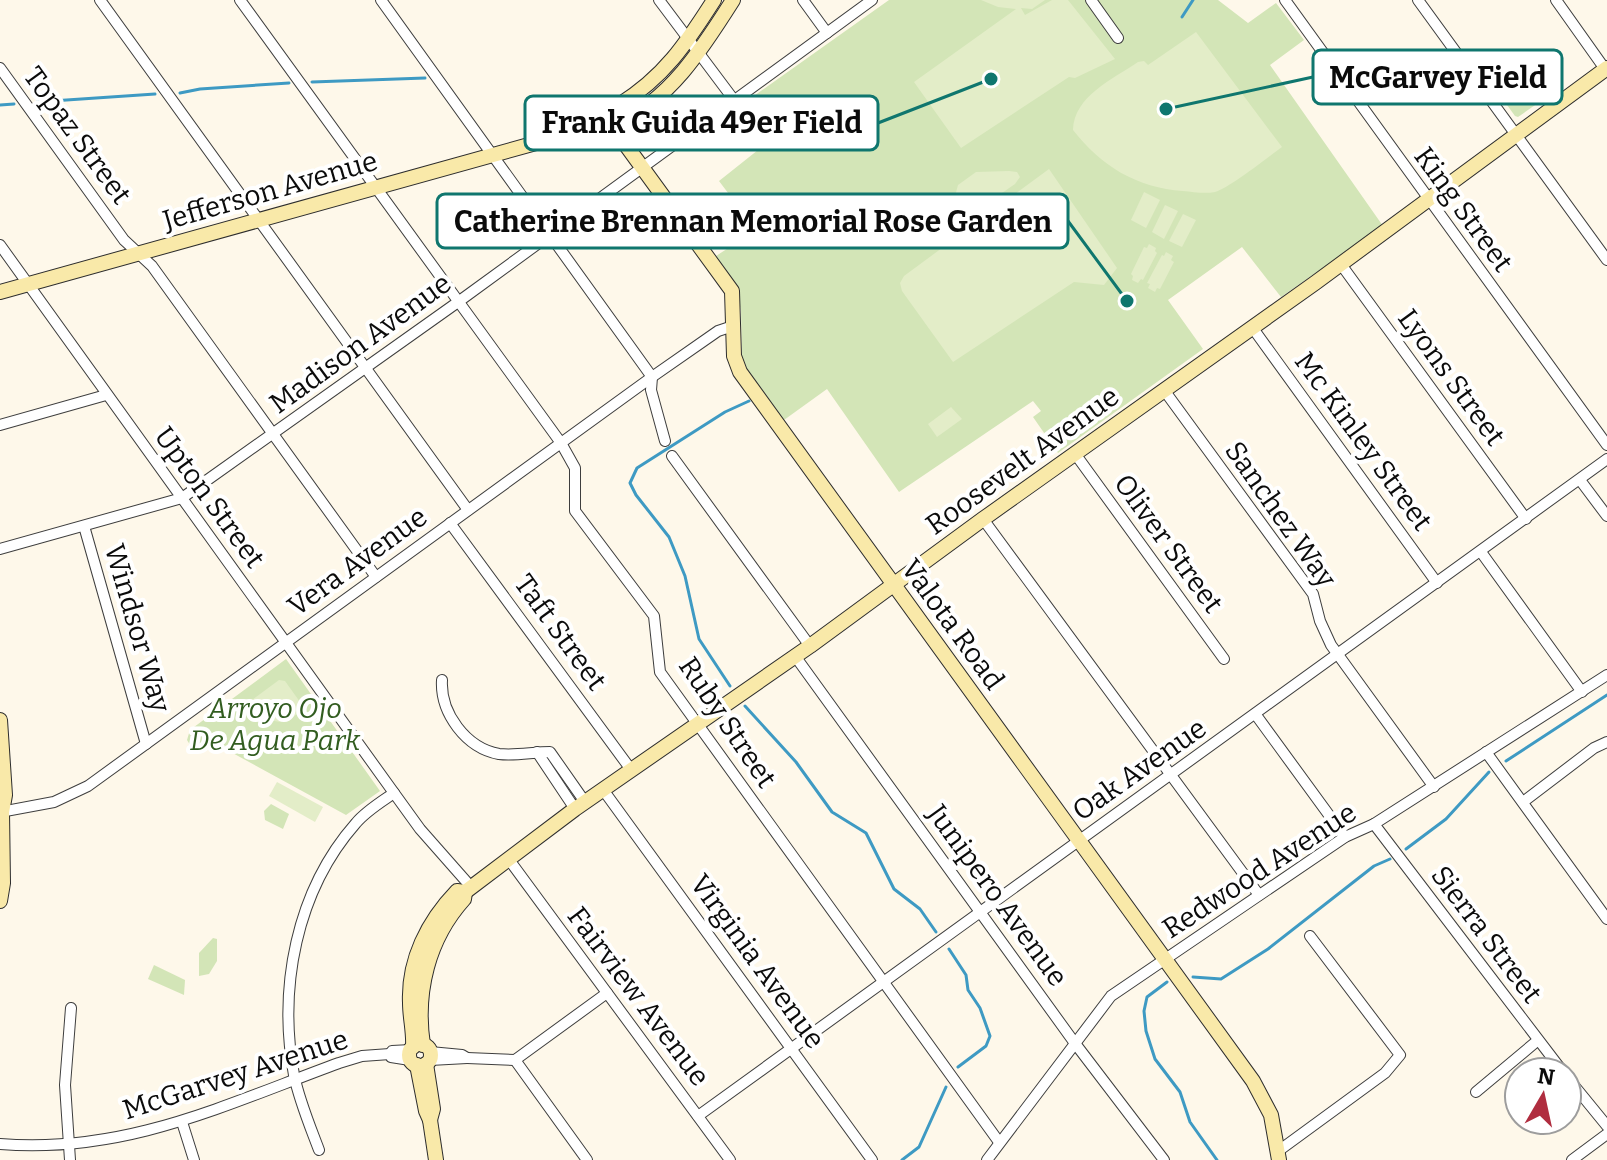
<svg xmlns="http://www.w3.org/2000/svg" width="1607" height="1160" font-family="Bitter,serif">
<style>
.green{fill:#d3e5b7}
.pitch{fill:#e3edc8}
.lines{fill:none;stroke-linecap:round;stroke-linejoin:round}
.stream{stroke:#3e9ac3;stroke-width:3}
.street-casing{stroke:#3e3e3e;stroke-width:12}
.secondary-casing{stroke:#2d2d2d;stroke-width:16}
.street{stroke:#fff;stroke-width:10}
.secondary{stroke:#f9e9a9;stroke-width:14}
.labels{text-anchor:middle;stroke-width:8;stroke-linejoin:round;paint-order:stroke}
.street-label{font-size:28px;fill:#0b0b0b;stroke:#fff}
.park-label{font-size:28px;font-style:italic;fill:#325d20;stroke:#fff}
.leader{fill:none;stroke:#0f766e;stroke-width:3}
.callout-dot{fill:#0f766e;stroke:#fff;stroke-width:3}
.callout{fill:#fff;stroke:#0f766e;stroke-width:3}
.callout-label{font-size:30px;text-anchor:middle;font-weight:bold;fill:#0b0b0b}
</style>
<rect width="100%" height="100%" fill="#fef8ea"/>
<g class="green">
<polygon points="889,0 1085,0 1090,6 1099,0 1218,0 1248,23 1276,3 1304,40 1270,65 1383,226 1281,297 1242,247 1168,300 1203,349 1058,453 1033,417 1041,411 1033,401 899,492 827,389 784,420 742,362 741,311 735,283 716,256 756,230 719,181 758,150 730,113"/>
<polygon points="1494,70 1551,94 1518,117 1515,116 1486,76"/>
<polygon points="286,659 380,791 346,815 207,739 192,748 187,740 190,730"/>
<polygon points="271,804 289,814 283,829 265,820 264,811"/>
<polygon points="213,938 217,939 217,961 209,974 199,976 199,953"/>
<polygon points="154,965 185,980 184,995 148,979"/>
</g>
<g class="pitch">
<polygon points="981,0 1045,0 1032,9 1021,8 1025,15 1052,0 1068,0 1115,59 1075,78 1069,77 961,148 914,82 1016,9 998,7"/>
<path d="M1196,32L1282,147C1268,157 1229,188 1215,192C1205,194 1193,192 1183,191C1137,188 1101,166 1073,130C1074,96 1113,79 1138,62L1144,61L1148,65Z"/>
<polygon points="1049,169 1117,268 1104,285 1074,282 953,362 902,291 900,283 904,276"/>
<polygon points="1009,171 1017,172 1020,177 1015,184 957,224 951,223 950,215 958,185 976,172"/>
<polygon points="1144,192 1160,200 1146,228 1131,220"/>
<polygon points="1165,205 1178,211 1164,239 1152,232"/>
<polygon points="1183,214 1196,220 1182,247 1169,241"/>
<polygon points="1149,244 1156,248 1155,251 1157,253 1143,280 1141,279 1138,283 1132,280 1133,276 1131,274 1144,247 1147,248"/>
<polygon points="1166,252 1173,256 1171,260 1174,262 1160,289 1157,288 1155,292 1148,288 1150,284 1147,283 1162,255 1164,256"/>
<polygon points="951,407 962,419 937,437 928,424"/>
<path d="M279,680L285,681L305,709C277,728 273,726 252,700Z"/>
<polygon points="277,782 323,807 315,822 269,796"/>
</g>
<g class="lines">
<g class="stream">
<polyline points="1182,17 1193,0"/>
<polyline points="312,82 425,78"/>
<polyline points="180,93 200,89 289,83"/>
<polyline points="37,102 155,94"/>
<polyline points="0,105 14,104"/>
<polyline points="730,686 699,639 685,576 669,537 636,495 630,483 637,468 725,412 749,401"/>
<polyline points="745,706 796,762 832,812 866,833 894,889 920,909 936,932"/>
<polyline points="1506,761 1607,695"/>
<polyline points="1406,849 1446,819 1489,772"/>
<polyline points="949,949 966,975 968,990 980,1008 990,1036 986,1046 958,1067"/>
<polyline points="1193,977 1221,979 1268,949 1374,866 1390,859"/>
<polyline points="1167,982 1147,997 1144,1011 1146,1031 1155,1059 1180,1092 1190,1122 1217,1160"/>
<polyline points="902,1160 919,1147 946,1087"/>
</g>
<g class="street-casing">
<g id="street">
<polyline points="100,0 468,510"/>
<polyline points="240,0 561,443 575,468 575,511 654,616 660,672 999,1142"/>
<polyline points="381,0 652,377 651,390 665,441"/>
<polyline points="659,0 734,100"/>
<polyline points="803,0 827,33"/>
<polyline points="1091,0 1118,38"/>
<polyline points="1285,0 1607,445"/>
<polyline points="1418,0 1607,260"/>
<polyline points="1556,0 1605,69"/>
<polyline points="0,68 124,240 152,266 376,577"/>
<polyline points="0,245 394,793 420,829 472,888"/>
<polyline points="1340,263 1526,519"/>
<polyline points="1252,327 1437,583"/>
<polyline points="1164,390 1313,594 1320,621 1331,645 1434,787"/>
<polyline points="0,425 106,395"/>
<polyline points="1076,455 1224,659"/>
<polyline points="672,456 810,646"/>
<polyline points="1580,480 1607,516"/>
<polyline points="983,519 1259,895"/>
<polyline points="450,523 632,771"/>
<polyline points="84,526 146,744"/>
<polyline points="0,549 182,498 458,302 872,0"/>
<polyline points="1481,552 1582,692"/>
<polyline points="795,656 1074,1042 1164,1160"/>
<path d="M442,680C440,713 466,748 499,754C516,756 533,752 550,752L585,802"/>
<polyline points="1256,715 1345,837"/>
<polyline points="537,752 575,809"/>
<polyline points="1486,752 1607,919"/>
<polyline points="604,791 872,1160"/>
<polyline points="1523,802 1594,748 1607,742"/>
<polyline points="0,812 54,802 88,786 652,377 718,331 733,326"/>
<polyline points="1374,824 1563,1072"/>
<polyline points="510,861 730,1160"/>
<polyline points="467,1058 515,1060 607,993"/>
<polyline points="410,1060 391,1057 390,1054 392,1051 411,1050"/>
<polyline points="430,1060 467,1058 462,1055 430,1052"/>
<polyline points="515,1060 587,1160"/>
<polyline points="1567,1077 1607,1126"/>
<polyline points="1476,1092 1537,1041"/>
<polyline points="698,1116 1607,459"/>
<polyline points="182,1122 194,1160"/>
<path d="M0,1144C126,1154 224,1105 339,1063L362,1056L390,1054"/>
<path d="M319,1150C310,1126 299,1100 294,1075C278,988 296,891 356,823C366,811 381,802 394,793"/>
<polyline points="1277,1152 1385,1073 1400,1055 1310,936"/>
<polyline points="70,1160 65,1085 71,1008"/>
<polyline points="987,1160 1111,996 1345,837 1374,824 1607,675"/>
<polyline points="1572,1160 1607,1134"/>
</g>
</g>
<g class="secondary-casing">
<g id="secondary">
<polyline points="606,112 612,126 732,291 734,356 740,372 1253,1081 1271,1115 1279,1160"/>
<path d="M554,138C567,120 599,117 619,105C664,77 686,44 714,0"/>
<path d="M0,292L554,138L561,141C579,136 598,132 615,125C670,100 702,49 733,0"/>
<polyline points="0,720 5,795 2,812 3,883 0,901"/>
<polyline points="465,892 575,809 810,646 983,519 1315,283 1607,68"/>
<circle cx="420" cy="1055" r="11"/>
<path d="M413,1047C414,1032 410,1018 410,1003C408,960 428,921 457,891L465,892L464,899C428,939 415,992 423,1045"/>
<polyline points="417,1065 426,1111 430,1120 433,1109 426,1064"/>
<polyline points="430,1120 436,1160"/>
</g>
</g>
<use href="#street" class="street"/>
<use href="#secondary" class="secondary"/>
</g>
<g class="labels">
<g class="street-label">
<text transform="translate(78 135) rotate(54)" y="10">Topaz Street</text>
<text transform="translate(270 190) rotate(-16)" y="10">Jefferson Avenue</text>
<text transform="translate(1464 209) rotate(54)" y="10">King Street</text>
<text transform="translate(360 343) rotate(-36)" y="10">Madison Avenue</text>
<text transform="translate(1452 377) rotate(54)" y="10">Lyons Street</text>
<text transform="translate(1364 441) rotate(54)" y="10">Mc Kinley Street</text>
<text transform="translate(1022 460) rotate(-36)" y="10">Roosevelt Avenue</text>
<text transform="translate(210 497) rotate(54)" y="10">Upton Street</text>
<text transform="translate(1281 514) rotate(55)" y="10">Sanchez Way</text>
<text transform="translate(1169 543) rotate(54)" y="10">Oliver Street</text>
<text transform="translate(357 561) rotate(-36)" y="10">Vera Avenue</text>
<text transform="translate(953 624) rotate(54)" y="10">Valota Road</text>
<text transform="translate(138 628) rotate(74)" y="10">Windsor Way</text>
<text transform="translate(561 632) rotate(54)" y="10">Taft Street</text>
<text transform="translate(728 722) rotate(56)" y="10">Ruby Street</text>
<text transform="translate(1139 769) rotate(-35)" y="10">Oak Avenue</text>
<text transform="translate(1259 870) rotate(-33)" y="10">Redwood Avenue</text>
<text transform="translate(998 895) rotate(54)" y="10">Junipero Avenue</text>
<text transform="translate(1487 934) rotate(53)" y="10">Sierra Street</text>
<text transform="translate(758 961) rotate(54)" y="10">Virginia Avenue</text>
<text transform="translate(639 996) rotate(53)" y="10">Fairview Avenue</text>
<text transform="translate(235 1074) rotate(-18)" y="10">McGarvey Avenue</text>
</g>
<g class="park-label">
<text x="275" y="718">Arroyo Ojo<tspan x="275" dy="32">De Agua Park</tspan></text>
</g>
</g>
<path class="leader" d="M1166 109L1313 77M991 79L878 123M1127 301L1068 221"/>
<g class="callout-dot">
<circle cx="1166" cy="109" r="8"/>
<circle cx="991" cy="79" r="8"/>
<circle cx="1127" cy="301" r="8"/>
</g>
<g class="callout">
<rect x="1313" y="50" width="249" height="54" rx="8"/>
<rect x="525" y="96" width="353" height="54" rx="8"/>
<rect x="437" y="194" width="631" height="54" rx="8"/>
</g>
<g class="callout-label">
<text x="1438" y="88">McGarvey Field</text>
<text x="702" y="133">Frank Guida 49er Field</text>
<text x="753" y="232">Catherine Brennan Memorial Rose Garden</text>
</g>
<g transform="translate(1543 1096) rotate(9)"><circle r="38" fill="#ffffff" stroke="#9d9d9d" stroke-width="2"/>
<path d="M0-6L14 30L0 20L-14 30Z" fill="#b02d3f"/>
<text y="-12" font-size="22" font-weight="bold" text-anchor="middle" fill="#0b0b0b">N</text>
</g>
</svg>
